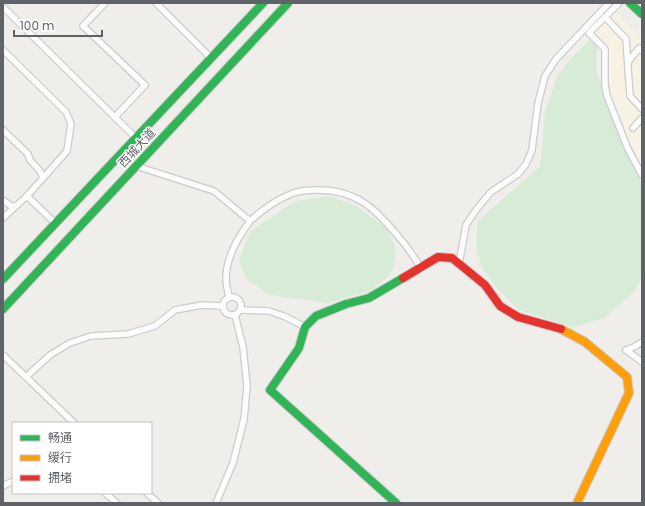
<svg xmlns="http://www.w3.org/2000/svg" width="645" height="506" font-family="Poppins,'Noto Sans SC',sans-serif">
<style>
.commercial{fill:#f7f3e4}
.green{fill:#d8ebd6}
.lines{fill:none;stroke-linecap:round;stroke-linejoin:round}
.street-casing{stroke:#cbcccc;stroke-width:8}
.fast-casing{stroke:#cacacb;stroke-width:10}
.slow-casing{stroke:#cacacb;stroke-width:10}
.jam-casing{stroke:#cacacb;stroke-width:10}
.street{stroke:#fdfcfc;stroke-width:5.5}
.fast{stroke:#30b455;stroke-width:8}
.slow{stroke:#ff9f0a;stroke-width:8}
.jam{stroke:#e5322d;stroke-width:8}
.labels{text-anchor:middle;stroke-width:3;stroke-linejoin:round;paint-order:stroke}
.street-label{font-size:12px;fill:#5f6368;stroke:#fff}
</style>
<rect width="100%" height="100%" fill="#efeeea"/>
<polygon class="commercial" points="611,7 642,39 642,166 611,105 609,98 607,47 588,30"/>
<g class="green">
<polygon points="591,39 597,46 596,70 628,156 642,185 642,277 634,292 604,318 574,327 519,310 493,284 481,266 476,245 477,222 540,166 545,112 558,74 580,49"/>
<polygon points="328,196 355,205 386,228 394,244 396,256 393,269 386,279 368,292 350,296 328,303 270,295 246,279 239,261 250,231 296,201"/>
</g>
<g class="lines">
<g class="street-casing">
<g id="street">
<polyline points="105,3 83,26 145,85 115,117"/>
<polyline points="156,3 211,58"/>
<polyline points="619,3 589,33 605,49 605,85 607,96 628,149 642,175"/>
<polyline points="3,7 136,138"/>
<polyline points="605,17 626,39 630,96 642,109"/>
<polyline points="3,50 66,112 71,124 67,151 43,178"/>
<polyline points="628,62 639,48 642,51"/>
<polyline points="633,128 642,118"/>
<polyline points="3,130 28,154 30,160 40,171 43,178 27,196"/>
<path d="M136,166L214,191L250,221C238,237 226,258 226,279C226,285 228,291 229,298"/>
<polyline points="3,200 11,206 16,206 27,196 56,224"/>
<polyline points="3,218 16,206"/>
<path d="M250,221C262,210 276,200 291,194C299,190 309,190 318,190C355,190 374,207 397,235C407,246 412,253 420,267"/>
<polyline points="459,264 466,225 476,210 491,192 518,174 526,164 532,150 538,103 545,76 556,59 609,3"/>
<circle cx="232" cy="306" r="9"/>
<polyline points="240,310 269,311 286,317 305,327"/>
<polyline points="626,350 642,362"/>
<polyline points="626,350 634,347 642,342"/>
<polyline points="3,355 74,423"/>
<polyline points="26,377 50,355 70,343 91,336 128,334 155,326 175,310 202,305 223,306"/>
<polyline points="3,486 13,481"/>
<polyline points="105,493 117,503"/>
<polyline points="147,493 158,503"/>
<polyline points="216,503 233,463 244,419 247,386 243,347 235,315"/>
</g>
</g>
<g class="fast-casing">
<g id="fast">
<polyline points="630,3 642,14"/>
<polyline points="3,279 263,3"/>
<polyline points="3,309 288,3"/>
<polyline points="396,503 270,390 299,348 305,327 316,316 346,304 369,298 403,278"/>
</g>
</g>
<g class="slow-casing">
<polyline id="slow" points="561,329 585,342 627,377 629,393 577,503"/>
</g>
<g class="jam-casing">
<polyline id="jam" points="403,278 438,257 452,258 485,285 500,306 518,317 561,329"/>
</g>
<use href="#street" class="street"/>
<use href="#fast" class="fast"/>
<use href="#slow" class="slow"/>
<use href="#jam" class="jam"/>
</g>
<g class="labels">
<g class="street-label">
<text transform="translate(137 148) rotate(-47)" y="4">西城大道</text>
</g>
</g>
<rect width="645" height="506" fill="none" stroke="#5f6368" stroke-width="8"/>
<rect x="12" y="422" width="140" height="72" fill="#ffffff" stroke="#bfc1c3"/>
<rect x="20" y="435" width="20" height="6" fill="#30b455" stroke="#bfc1c3"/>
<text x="48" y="442" font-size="12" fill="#5f6368">畅通</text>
<rect x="20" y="455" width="20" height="6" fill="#ff9f0a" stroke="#bfc1c3"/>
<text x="48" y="462" font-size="12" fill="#5f6368">缓行</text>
<rect x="20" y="475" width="20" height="6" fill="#e5322d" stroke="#bfc1c3"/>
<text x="48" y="482" font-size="12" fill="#5f6368">拥堵</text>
<path d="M14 30v6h88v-6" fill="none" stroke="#5f6368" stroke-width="2"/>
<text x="20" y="30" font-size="12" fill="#5f6368" stroke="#ffffff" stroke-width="3" paint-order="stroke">100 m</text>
</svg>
